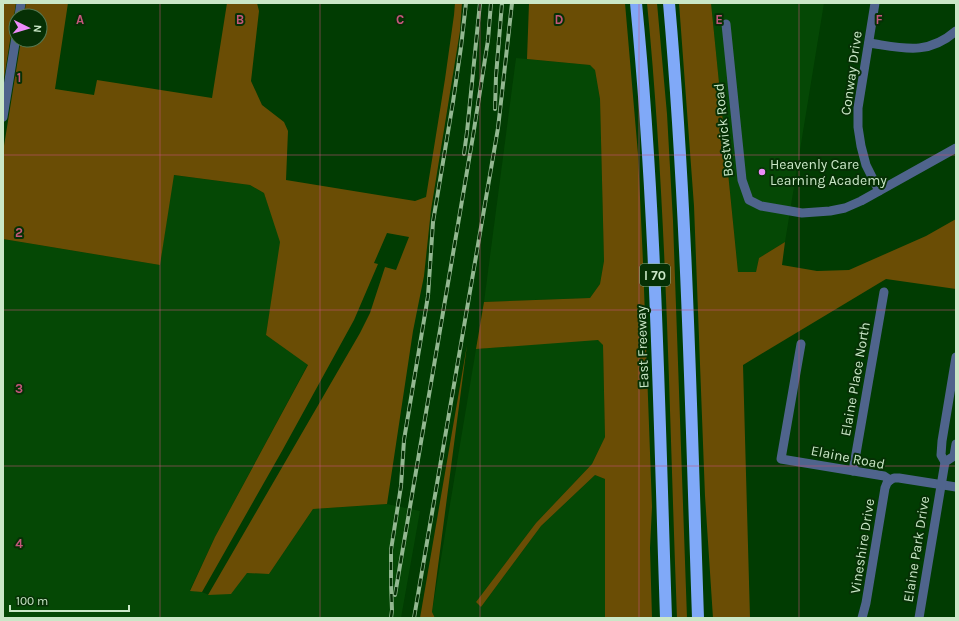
<svg xmlns="http://www.w3.org/2000/svg" width="959" height="621" font-family="Karla,sans-serif">
<style>
.built{fill:#054805}
.green{fill:#6a4d05}
.lines{fill:none;stroke-linecap:round;stroke-linejoin:round}
.minor{stroke:#4f648c;stroke-width:9}
.highway{stroke:#80a9f8;stroke-width:12}
.rail-casing{stroke:#93b891;stroke-width:4}
.rail{stroke:#063005;stroke-width:2.5;stroke-dasharray:8;stroke-linecap:butt}
.grid{fill:none;stroke:#c4567b;stroke-width:1;stroke-opacity:0.55}
.poi-dot{fill:#ed8cfa;stroke:#063005;stroke-width:1.5}
.labels{text-anchor:middle;stroke-width:4;stroke-linejoin:round;paint-order:stroke}
.shield{fill:#063005;stroke:#8fb08d;stroke-width:1}
.shield-label{font-size:13px;font-weight:bold;fill:#cae7c7}
.street-label{font-size:14px;fill:#cae7c7;stroke:#063005}
.poi-label{font-size:14px;fill:#cae7c7;stroke:#063005;text-anchor:start}
.grid-label{font-size:13px;text-anchor:middle;font-weight:bold;fill:#c4567b;stroke:#063005;stroke-width:4;stroke-linejoin:round;paint-order:stroke}
</style>
<rect width="100%" height="100%" fill="#013c02"/>
<g class="built">
<polygon points="711,3 824,3 785,242 759,258 756,272 738,272"/>
<polygon points="516,58 590,65 595,70 600,99 604,261 600,284 590,298 484,302"/>
<polygon points="173,175 250,185 264,193 281,242 266,335 308,364 215,537 190,590 202,592 209,595 247,573 269,574 313,509 387,504 420,511 401,618 3,618 3,239 160,265"/>
<polygon points="597,339 603,345 605,437 592,464 536,523 476,602 481,607 541,526 595,475 605,479 605,618 435,618 432,612 476,349"/>
</g>
<g class="green">
<polygon points="3,3 16,3 3,85"/>
<polygon points="26,3 68,3 55,89 94,95 97,80 212,98 227,3 257,3 259,11 251,81 262,105 284,122 288,131 286,180 415,201 426,197 445,79 454,15 455,3 462,3 460,31 431,210 424,276 413,331 387,504 313,509 269,574 247,573 231,594 208,595 360,333 370,313 385,267 396,270 409,237 387,233 374,263 378,264 354,320 282,451 202,592 190,591 215,537 308,365 266,335 280,242 264,193 250,185 174,175 160,265 3,239 3,152 21,40 40,40 40,16 24,16"/>
<polygon points="529,3 625,3 638,154 643,262 652,507 650,548 652,618 605,618 605,479 595,475 541,526 481,607 476,602 536,523 592,464 605,437 603,345 598,340 476,349 484,302 590,298 600,284 604,261 600,99 595,70 590,65 527,59"/>
<path d="M647,3H657L667,114L673,221L687,618H677C669,413 667,207 647,3Z"/>
<polygon points="679,3 711,3 738,272 756,272 759,258 785,242 782,265 817,271 849,270 926,236 956,219 956,289 886,279 743,365 750,618 713,618 705,496 694,206"/>
<polygon points="467,345 432,612 435,618 420,618"/>
</g>
<g class="lines">
<g class="minor">
<polyline points="875,3 858,108 858,127 861,146 866,165 879,191"/>
<polyline points="19,16 21,3"/>
<polyline points="726,24 742,180 749,200 761,206 802,213 830,211 845,208 861,201 956,148"/>
<path d="M869,43C903,48 927,56 956,31"/>
<polyline points="3,117 16,37"/>
<polyline points="801,344 781,459 878,475 884,476 890,480"/>
<polyline points="945,462 941,455 942,441 956,357"/>
<polyline points="853,471 884,292"/>
<polyline points="890,480 894,478 899,478 956,487"/>
<polyline points="862,618 866,603 885,488 887,483 890,480"/>
<polyline points="919,618 945,462 954,456 956,444"/>
</g>
<g class="highway">
<path d="M636,3C656,207 659,413 666,618"/>
<path d="M669,3C687,208 691,413 698,618"/>
</g>
<g class="rail-casing">
<g id="rail">
<polyline points="495,109 496,76 502,3"/>
<polyline points="464,154 467,132 480,3"/>
<polyline points="395,595 473,136 488,40 491,3"/>
<polyline points="391,618 392,610 391,584 391,550 401,486 404,440 428,296 433,222 453,102 461,47 466,3"/>
<polyline points="414,618 498,128 503,84 512,3"/>
</g>
</g>
<use href="#rail" class="rail"/>
</g>
<path class="grid" d="M160,3V618M320,3V618M480,3V618M639,3V618M799,3V618M3,155H956M3,310H956M3,466H956"/>
<circle class="poi-dot" cx="762" cy="172" r="4"/>
<g class="labels">
<rect class="shield" x="640" y="264" width="30" height="22" rx="3"/>
<g class="shield-label">
<text x="655" y="280">I 70</text>
</g>
<g class="street-label">
<text transform="translate(851 73) rotate(-82)" y="5">Conway Drive</text>
<text transform="translate(723 130) rotate(-96)" y="5">Bostwick Road</text>
<text transform="translate(642 347) rotate(-92)" y="5">East Freeway</text>
<text transform="translate(855 379) rotate(-80)" y="5">Elaine Place North</text>
<text transform="translate(848 457) rotate(11)" y="5">Elaine Road</text>
<text transform="translate(862 546) rotate(-81)" y="5">Vineshire Drive</text>
<text transform="translate(916 549) rotate(-81)" y="5">Elaine Park Drive</text>
</g>
<g class="poi-label">
<text x="770" y="169">Heavenly Care<tspan x="770" dy="16">Learning Academy</tspan></text>
</g>
</g>
<g class="grid-label">
<text x="80" y="24">A</text>
<text x="240" y="24">B</text>
<text x="400" y="24">C</text>
<text x="559" y="24">D</text>
<text x="719" y="24">E</text>
<text x="879" y="24">F</text>
<text x="19" y="82">1</text>
<text x="19" y="237">2</text>
<text x="19" y="393">3</text>
<text x="19" y="548">4</text>
</g>
<rect width="959" height="621" fill="none" stroke="#cae7c7" stroke-width="8"/>
<g transform="translate(28 28) rotate(95)"><circle r="19" fill="#063005" stroke="#547953"/>
<path d="M0-3L7 15L0 10L-7 15Z" fill="#ed8cfa"/>
<text y="-6" font-size="11" font-weight="bold" text-anchor="middle" fill="#cae7c7">N</text>
</g>
<path d="M10 605v6h119v-6" fill="none" stroke="#cae7c7" stroke-width="2"/>
<text x="16" y="605" font-size="12" fill="#cae7c7" stroke="#063005" stroke-width="3" paint-order="stroke">100 m</text>
</svg>
